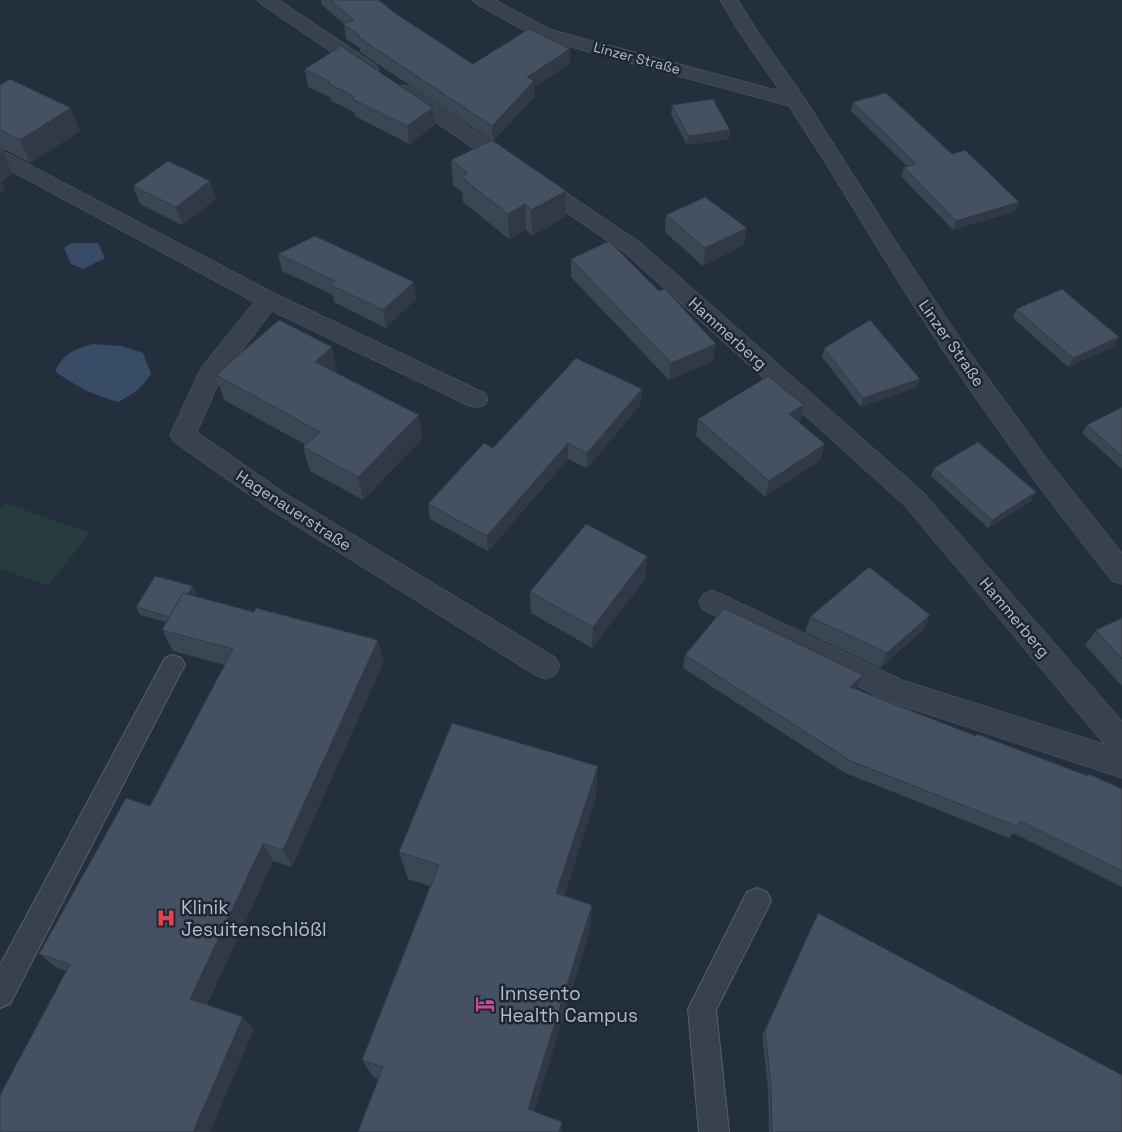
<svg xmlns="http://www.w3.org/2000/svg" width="1122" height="1132" font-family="'Space Grotesk',sans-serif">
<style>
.green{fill:#263c3f}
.water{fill:#394c67}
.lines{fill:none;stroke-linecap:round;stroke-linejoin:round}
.service-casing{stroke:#565f6c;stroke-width:2}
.minor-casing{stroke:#565f6c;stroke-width:1}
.service{fill:#38414e;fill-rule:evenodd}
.minor{fill:#38414e;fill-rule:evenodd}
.wall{fill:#3b4654}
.shaded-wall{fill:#303945}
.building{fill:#455162;stroke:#303945}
.labels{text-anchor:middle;stroke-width:5;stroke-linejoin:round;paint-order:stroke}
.far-street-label{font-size:14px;fill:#b4bcc9;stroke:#1d2633}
.street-label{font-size:16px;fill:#b4bcc9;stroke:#1d2633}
.near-poi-label{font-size:19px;fill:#b4bcc9;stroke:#1d2633;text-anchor:start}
</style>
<rect width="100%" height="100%" fill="#242f3e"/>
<polygon class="green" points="5,503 90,533 48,586 0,568 0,508"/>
<g class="water">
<polygon points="72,243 98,243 105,258 83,269 71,264 64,248"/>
<path d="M92,344L121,346L143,353L151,374L139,389L119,402C94,396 75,386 55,371C63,354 75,349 92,344Z"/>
</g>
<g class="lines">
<g class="service-casing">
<g id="service">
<polygon points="173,655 181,658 185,665 181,672 10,1004 0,1008 0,965 165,658"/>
<polygon points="757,888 767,892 771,901 716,1010 729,1132 699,1132 688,1009 747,892"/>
</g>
</g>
<g class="minor-casing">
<g id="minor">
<polygon points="258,0 279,0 376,65 379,69 376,73 369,75 362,73 261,4"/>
<path d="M473,0H495L552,30L780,91L739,32L720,0H738L758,32L807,102L892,236L967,349L1047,459L1122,553V584L1112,581C1041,492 975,400 913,305C871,239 832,171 789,106L538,38L476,4Z"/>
<polygon points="403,85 410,87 641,243 923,492 1122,721 1122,778 885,700 703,610 699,602 703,594 713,590 902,680 1104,744 905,506 625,253 396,95 393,91 396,87"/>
<polygon points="0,151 7,153 276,294 485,393 488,399 485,405 476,408 467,405 272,311 221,378 197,432 286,494 555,657 560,666 555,675 545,679 535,675 268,508 174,442 170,435 201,368 254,302 0,165"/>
</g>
</g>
<use href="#service" class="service"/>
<use href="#minor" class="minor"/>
</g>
<g class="wall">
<polygon points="321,0 379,0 396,14 473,64 570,49 570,64 534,87 535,96 493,141 566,216 532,236 526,230 509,239 463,202 462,192 453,185 451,160 491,140 360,52 360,48 346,39 344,24 322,5"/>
<polygon points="305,69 433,108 435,125 409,144 355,116 354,112 331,101 330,97 308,87"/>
<polygon points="0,85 80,131 30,163 8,151 0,150"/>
<polygon points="853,102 952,154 1019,202 1016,211 953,230 901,176 904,167 907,166 851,111"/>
<polygon points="672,105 730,130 729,139 687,145 671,114"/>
<polygon points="210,181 216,199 182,225 140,204 133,186"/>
<polygon points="666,215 744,245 703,266 665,232"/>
<polygon points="278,254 416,299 386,328 334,302 333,295 282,271"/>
<polygon points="571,259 713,361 669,380 571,277"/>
<polygon points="1016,309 1115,346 1068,367 1013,318"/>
<polygon points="824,348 917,387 861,407 822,357"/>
<polygon points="337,372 336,373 422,439 363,500 310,471 303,447 306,445 224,400 216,375"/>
<polygon points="642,389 640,405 587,468 568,459 488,551 430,519 428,504 493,448"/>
<polygon points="804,405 800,421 799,422 825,444 820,460 765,497 696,436 698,419"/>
<polygon points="1122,407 1122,469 1082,433 1087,425"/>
<polygon points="934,468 1036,492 1031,501 988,528 931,476"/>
<polygon points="647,556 645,579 592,648 531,613 530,592"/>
<polygon points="197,594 195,596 384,661 292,867 273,861 207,1004 254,1029 57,968 39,954 150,806 225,665 173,651 162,630 166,622 140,615 136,607"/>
<polygon points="930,615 923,630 880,668 805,632 810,617"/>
<polygon points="1122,618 1122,686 1085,645 1096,630"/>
<polygon points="685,655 857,688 856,689 976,736 977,734 1086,776 1089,774 1122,789 1122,887 1013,833 1009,838 845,773 683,668"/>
<polygon points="596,797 564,896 592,905 590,930 534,1111 374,1078 362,1060 430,886 408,879 399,852"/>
<polygon points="818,913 1122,1132 769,1132 768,1088 762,1035"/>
</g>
<g class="shaded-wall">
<polygon points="570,49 570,64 534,87 535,96 493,141 492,126 527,77"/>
<polygon points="71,108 80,131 30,163 20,140"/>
<polygon points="433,108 435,125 409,144 407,126"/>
<polygon points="730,130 729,139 687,145 688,136"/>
<polygon points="3,151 13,174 1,182 5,190 0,193 0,153"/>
<polygon points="210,181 216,199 182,225 176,207"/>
<polygon points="566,191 566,216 532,236 531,210"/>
<polygon points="1019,202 1016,211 953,230 956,221"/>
<polygon points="525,204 526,230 509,239 508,214"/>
<polygon points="747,228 744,245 703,266 705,248"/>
<polygon points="414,282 416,299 386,328 383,310"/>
<polygon points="1119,337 1115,346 1068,367 1073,358"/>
<polygon points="716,344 713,361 669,380 671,363"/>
<polygon points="332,347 337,372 321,387 315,362"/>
<polygon points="920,379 917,387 861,407 863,398"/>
<polygon points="642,389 640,405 587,468 587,453"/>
<polygon points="804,405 800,421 785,431 789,414"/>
<polygon points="419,415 422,439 363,500 358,477"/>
<polygon points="568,443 568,459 488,551 487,536"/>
<polygon points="825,444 820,460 765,497 769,481"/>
<polygon points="1036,492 1031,501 988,528 992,520"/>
<polygon points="647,556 645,579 592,648 593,627"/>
<polygon points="193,586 197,594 178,625 174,618"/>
<polygon points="930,615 923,630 880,668 887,653"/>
<polygon points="378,640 384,661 292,867 283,850"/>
<polygon points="863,675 857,688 844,700 850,687"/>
<polygon points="598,766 596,797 557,919 556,893"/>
<polygon points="263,844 273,861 203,1011 190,999"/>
<polygon points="592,905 590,930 530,1124 528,1109"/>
<polygon points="243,1017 254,1029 210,1132 193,1132"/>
<polygon points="562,1122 562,1132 559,1132"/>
</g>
<g class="building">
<polygon points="330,0 379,0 396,14 473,64 529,29 570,49 527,77 534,81 492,126 358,37 360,36 343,24 354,20"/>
<polygon points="341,46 433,108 407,126 352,99 355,97 328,83 330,82 305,69"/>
<polygon points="10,79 71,108 20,140 0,130 0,85"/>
<polygon points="886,93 952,154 965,150 1019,202 956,221 904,167 916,164 853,102"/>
<polygon points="713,99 730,130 688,136 672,105"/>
<polygon points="492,140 566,191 531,210 525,204 508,214 461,177 468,173 451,160"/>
<polygon points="168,161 210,181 176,207 133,186"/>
<polygon points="705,197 747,228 705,248 666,215"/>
<polygon points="315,236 414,282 383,310 331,285 335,281 278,254"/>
<polygon points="609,241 659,291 665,289 716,344 671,363 571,259"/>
<polygon points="1062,289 1119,337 1073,358 1016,309"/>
<polygon points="279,320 332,347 315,362 419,415 358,477 303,447 320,432 216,375"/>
<polygon points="870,320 920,379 863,398 824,348"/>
<polygon points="576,358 642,389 587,453 568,443 487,536 428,504 484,443 493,448"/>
<polygon points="768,376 804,405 789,414 825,444 769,481 698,419"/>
<polygon points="1122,407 1122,456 1087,425"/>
<polygon points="978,442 1036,492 992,520 934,468"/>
<polygon points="586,524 647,556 593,627 530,592"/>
<polygon points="869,567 930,615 887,653 810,617"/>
<polygon points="155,576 193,586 188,594 183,593 170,617 136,607"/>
<polygon points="183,593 254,612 256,608 378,640 283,850 263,844 190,999 243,1017 193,1132 0,1132 0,1095 70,964 39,954 126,798 150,806 233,649 162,630"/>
<polygon points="724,608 863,675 850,687 976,736 977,734 1088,776 1089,774 1122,789 1122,871 1020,821 1018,827 851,761 685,655"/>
<polygon points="1122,618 1122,659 1096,630"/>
<polygon points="452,723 598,766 556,893 592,905 528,1109 562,1122 559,1132 358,1132 383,1067 362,1060 439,865 399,852"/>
<polygon points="818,913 1122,1075 1122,1132 772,1132 771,1085 765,1031"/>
</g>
<defs>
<g id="hospital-bare" transform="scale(1.5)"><path d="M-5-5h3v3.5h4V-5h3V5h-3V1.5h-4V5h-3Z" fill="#e0444e" stroke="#1d2633" stroke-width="2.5" paint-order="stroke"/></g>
<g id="hotel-bare" transform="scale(1.5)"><path d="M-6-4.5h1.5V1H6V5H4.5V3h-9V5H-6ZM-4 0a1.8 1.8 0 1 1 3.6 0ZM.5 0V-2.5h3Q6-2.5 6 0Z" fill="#d1479c" stroke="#1d2633" stroke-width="2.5" paint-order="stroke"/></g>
</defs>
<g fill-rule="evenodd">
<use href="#hospital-bare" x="166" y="918"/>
<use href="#hotel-bare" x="485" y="1004"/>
</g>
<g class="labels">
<g class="far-street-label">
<text transform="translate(637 58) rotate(15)" y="5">Linzer Straße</text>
</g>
<g class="street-label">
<text transform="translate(728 333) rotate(42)" y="6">Hammerberg</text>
<text transform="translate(952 343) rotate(55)" y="6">Linzer Straße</text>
<text transform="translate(294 510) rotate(33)" y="6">Hagenauerstraße</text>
<text transform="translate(1015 617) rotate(50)" y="6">Hammerberg</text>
</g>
<g class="near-poi-label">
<text x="181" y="914">Klinik<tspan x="181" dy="22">Jesuitenschlößl</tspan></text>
<text x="500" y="1000">Innsento<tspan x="500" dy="22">Health Campus</tspan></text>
</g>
</g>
</svg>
